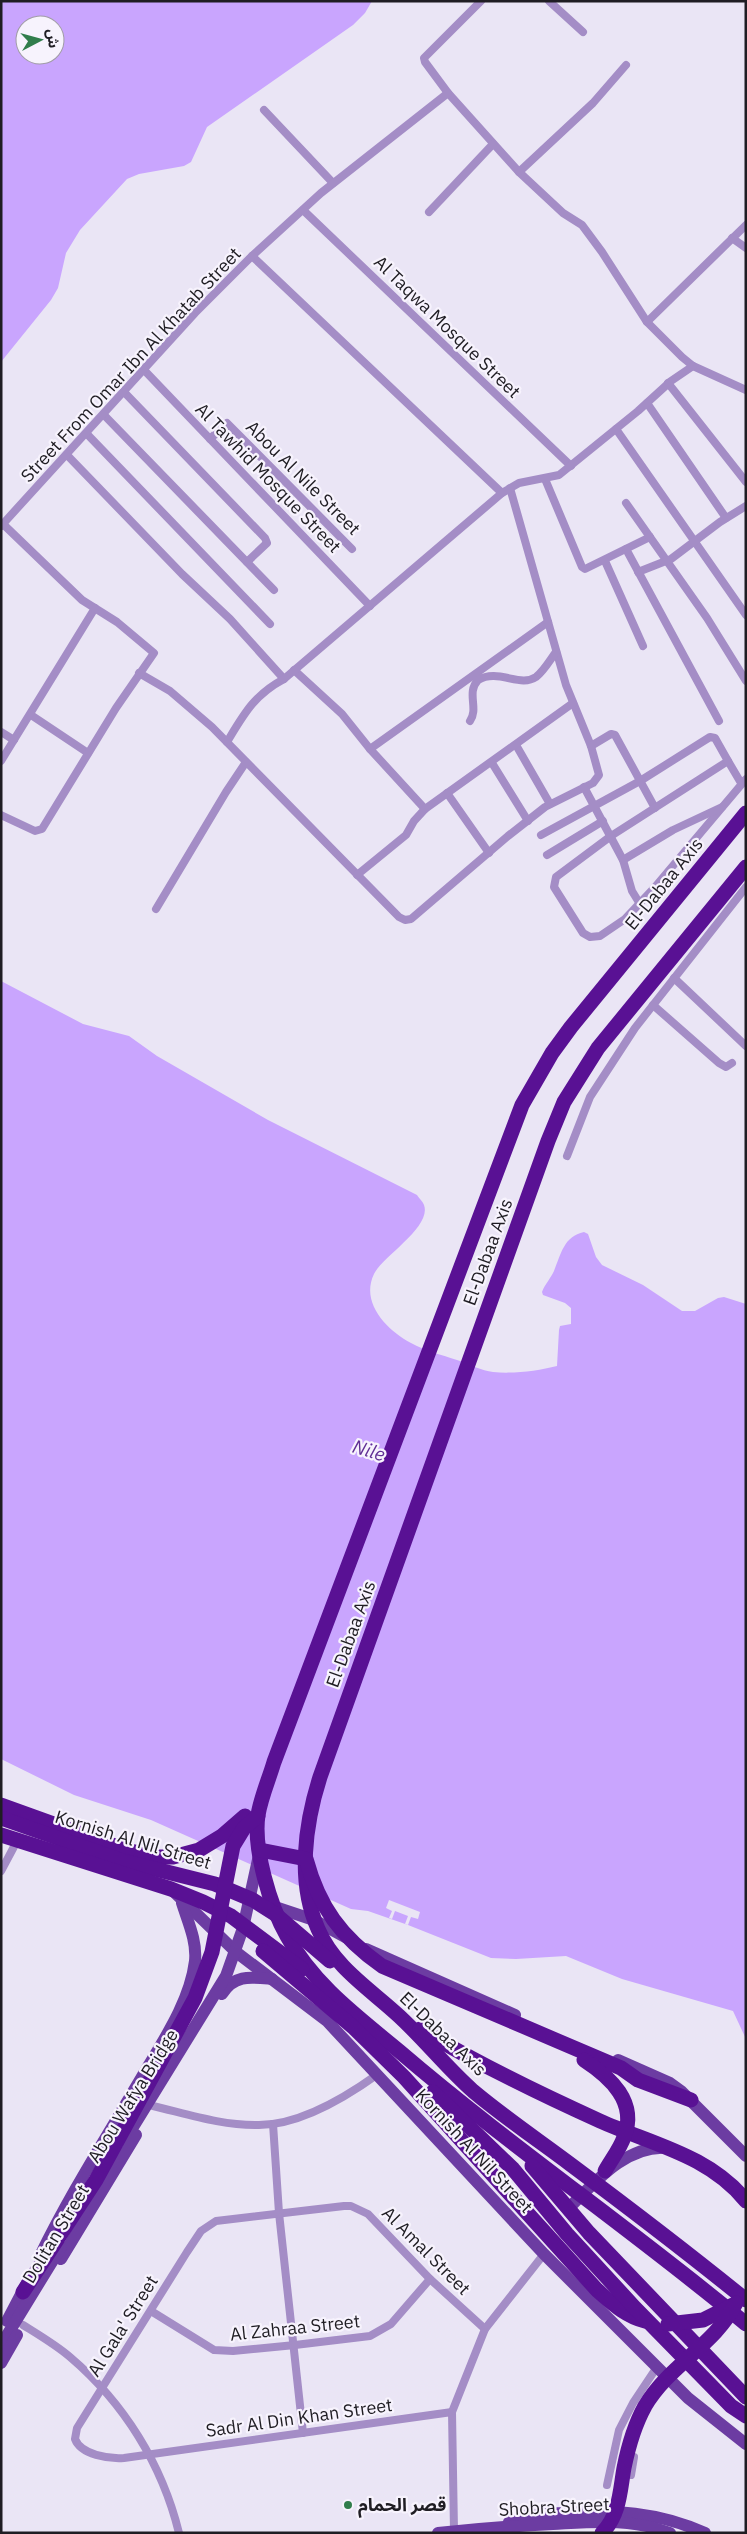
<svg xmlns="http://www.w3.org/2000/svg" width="747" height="2534" font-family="'IBM Plex Sans','Noto Sans Arabic',sans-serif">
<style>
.water{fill:#c9a5fe;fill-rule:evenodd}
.pier{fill:#eae5f5}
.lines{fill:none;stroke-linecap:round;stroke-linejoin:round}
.street{stroke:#a48dc6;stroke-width:8}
.primary{stroke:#6c3ca2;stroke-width:12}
.highway{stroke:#591194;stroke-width:15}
.poi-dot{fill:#317d4c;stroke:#f7f3fd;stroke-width:2}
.labels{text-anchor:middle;stroke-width:4.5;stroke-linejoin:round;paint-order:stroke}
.street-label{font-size:18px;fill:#1f1d23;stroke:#f7f3fd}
.poi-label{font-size:18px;font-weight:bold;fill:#1f1d23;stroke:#f7f3fd;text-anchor:start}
.water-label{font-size:19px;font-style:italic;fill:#613095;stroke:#f7f3fd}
</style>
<rect width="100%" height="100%" fill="#eae5f5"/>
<g class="water">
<path d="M1,1H372L365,13L353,25L207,127L191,162L184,166L139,174L127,179L80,230L66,253L58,288L51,300L1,362ZM25,25H55V55H25Z"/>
<path d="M1,981L83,1024L129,1036L157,1056L268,1120L417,1195C419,1198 423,1202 424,1205C432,1227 383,1256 374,1274C360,1303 387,1330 411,1343C425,1351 442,1355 457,1360C469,1364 482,1371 493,1372C513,1374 538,1371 557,1366L559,1330L560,1326L571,1324V1308L565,1303L543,1295L542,1292C545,1284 551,1278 554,1271C561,1254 564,1236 584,1232L588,1234L596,1257L602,1265L643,1285L682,1311H695L718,1298L724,1297L746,1304V2039L733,2011L622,1979L566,1956L516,1959L491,1958L408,1925L368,1911L351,1909L151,1820L74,1795L1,1759Z"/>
</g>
<polygon class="pier" points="389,1900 420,1912 418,1919 411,1917 408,1925 405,1924 408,1916 395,1911 392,1919 389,1918 392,1911 386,1908"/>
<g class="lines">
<g class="street">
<polyline points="481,1 424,58 425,62 448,93 519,172 563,213 582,225 602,252 647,322 682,357 693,366 746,390"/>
<polyline points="549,1 583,32"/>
<polyline points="264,110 333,183"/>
<polyline points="519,172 593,103 626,65"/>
<polyline points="303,210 571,466"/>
<polyline points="429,212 493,144"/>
<polyline points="732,238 746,248"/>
<polyline points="252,256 502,493"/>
<polyline points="647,322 746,225"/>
<polyline points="145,371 370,606"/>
<polyline points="668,383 746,482"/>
<polyline points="125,393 265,538 267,543 247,562"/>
<polyline points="647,403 726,518"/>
<polyline points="104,415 274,590"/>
<polyline points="616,429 746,615"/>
<polyline points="87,434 270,624"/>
<polyline points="210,439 227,423 352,549"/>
<polyline points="67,455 182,574 230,619 284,679"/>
<polyline points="545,479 582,567 585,569 650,537"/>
<polyline points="626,503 707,618 746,681"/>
<polyline points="1,526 195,313 252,256 321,193 448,93"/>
<polyline points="626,549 719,721"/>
<polyline points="605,561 643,646"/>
<polyline points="638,572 671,559 720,522 746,506"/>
<polyline points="294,670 342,714 370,749 548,622"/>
<polyline points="139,673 170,691 212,727 399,917 405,920 411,919 508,836 545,807 593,783 599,775 591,746 566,685 510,488"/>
<polyline points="31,715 88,753"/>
<path d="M470,721C479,708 466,693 478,680C498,668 520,688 536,677C544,671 550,660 556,652"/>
<polyline points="1,732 14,740"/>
<path d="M227,742C244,714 254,695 284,679L502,493L519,483L559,475L638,411L671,381L693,366"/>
<polyline points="516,745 550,804"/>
<polyline points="591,746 611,734 615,735 655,808"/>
<polyline points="370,749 425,809"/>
<polyline points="1,761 95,608"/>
<polyline points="492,763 528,821"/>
<polyline points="741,783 728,761 611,836 556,877 554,887 583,933 590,937 600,936 625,919 655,887 746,779"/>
<polyline points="584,787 623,860 632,891 640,904"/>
<polyline points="447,793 489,853"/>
<polyline points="1,815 35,831 42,829 116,708 154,653 117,622 82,600 3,524"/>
<polyline points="541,835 640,781 710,737 715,738 728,761"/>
<polyline points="547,855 603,821"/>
<polyline points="623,860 673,830 722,807"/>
<polyline points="357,875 406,835 414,821 425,809 573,703"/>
<polyline points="156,909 226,792 246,762"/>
<polyline points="674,978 746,1046"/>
<polyline points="653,1005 719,1063 726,1067 732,1063"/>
<polyline points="567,1156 590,1097 635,1028 746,887"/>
<polyline points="1,1871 17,1841"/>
<path d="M153,2106C187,2114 223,2126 259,2125C299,2125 346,2097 378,2074"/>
<polyline points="273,2124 279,2213 303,2433"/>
<polyline points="151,2311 214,2350 233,2351 295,2345 370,2336 391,2324 430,2279"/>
<path d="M23,2325C39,2335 56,2345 70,2357C124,2403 162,2464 179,2533"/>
<path d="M452,2412L124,2458C109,2459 81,2455 75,2439L77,2428L187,2252L201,2231L216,2221L344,2206H351L368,2214L430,2279L485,2329"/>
<polyline points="631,2475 634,2457"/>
<polyline points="607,2485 619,2430 633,2403 657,2367"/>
<polyline points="454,2531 452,2412 485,2329 544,2254"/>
</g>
<g class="primary">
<polyline points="171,1889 236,1952 327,2021 544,2254 688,2398 746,2444"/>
<polyline points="269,1905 314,1920 347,1938"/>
<polyline points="366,1949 515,2015"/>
<path d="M222,1994C234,1974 251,1977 272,1979"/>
<polyline points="618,2060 670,2083 681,2091 746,2156"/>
<polyline points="125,2140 226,1976 243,1928 259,1855"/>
<path d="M569,2208C595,2182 627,2144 668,2148"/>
<path d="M40,2256C70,2194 108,2135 143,2075C163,2041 190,2002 195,1961C197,1941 188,1922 182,1903"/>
<polyline points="61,2259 136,2135"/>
<polyline points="7,2321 27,2283"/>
<polyline points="1,2345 61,2247"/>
<polyline points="1,2363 17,2335"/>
<path d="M509,2522C526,2514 544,2514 562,2513C612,2509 659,2512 705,2533"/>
<path d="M438,2533C476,2529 514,2526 553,2524C593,2522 631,2518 670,2533"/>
</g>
<g class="highway">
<path d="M746,813L571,1027L552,1053L522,1105L274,1762C269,1779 261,1797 258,1815C253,1849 270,1906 287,1936C313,1984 358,2017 399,2051C511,2147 633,2230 746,2324"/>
<path d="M746,867L598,1048L564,1102L548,1141L320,1777C305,1824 297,1882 318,1929C334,1967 370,1989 399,2016C425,2040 447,2068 473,2091C504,2117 538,2140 570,2164C629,2208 688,2253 746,2300"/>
<polyline points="1,1805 126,1850 158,1857 173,1857 199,1850 222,1836 245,1816"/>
<polyline points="1,1818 123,1861 215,1884 253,1900 275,1914 330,1961"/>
<polyline points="1,1835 171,1889 203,1902 231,1916 302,1969"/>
<path d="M260,1850L306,1859C319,1907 341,1937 382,1966L621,2068L638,2080L691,2100"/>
<path d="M263,1951L353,2027L404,2077L597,2290C612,2303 625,2316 645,2321"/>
<path d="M420,2029C478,2064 538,2093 600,2121C651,2144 709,2155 746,2201"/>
<path d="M584,2060C610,2077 638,2102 624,2137C620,2149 611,2160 605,2171"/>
<polyline points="433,2092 513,2169 567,2234 635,2308 731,2406 746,2416"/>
<polyline points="532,2166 589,2233 746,2397"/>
<polyline points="23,2292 96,2180 195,1998 212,1952 233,1846 244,1828 258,1816"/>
<polyline points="668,2324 703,2320 733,2305"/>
<path d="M602,2533C620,2515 620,2490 624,2468C628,2448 635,2424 645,2406C669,2365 715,2345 736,2303"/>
</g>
</g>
<circle class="poi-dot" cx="348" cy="2505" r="5"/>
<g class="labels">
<g class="street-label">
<text transform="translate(447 327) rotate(44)" y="6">Al Taqwa Mosque Street</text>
<text transform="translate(131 365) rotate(-47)" y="6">Street From Omar Ibn Al Khatab Street</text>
<text transform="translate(268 478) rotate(46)" y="6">Al Tawhid Mosque Street</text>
<text transform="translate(303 478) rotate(45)" y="6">Abou Al Nile Street</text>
<text transform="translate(664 884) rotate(-51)" y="6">El-Dabaa Axis</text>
<text transform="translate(488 1252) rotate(-70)" y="6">El-Dabaa Axis</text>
<text transform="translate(351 1634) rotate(-70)" y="6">El-Dabaa Axis</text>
<text transform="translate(133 1840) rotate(17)" y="6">Kornish Al Nil Street</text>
<text transform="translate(443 2034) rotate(44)" y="6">El-Dabaa Axis</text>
<text transform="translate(133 2096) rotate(-58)" y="6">Abou Wafya Bridge</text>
<text transform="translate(474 2151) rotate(47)" y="6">Kornish Al Nil Street</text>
<text transform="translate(56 2234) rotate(-59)" y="6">Dolitan Street</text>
<text transform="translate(426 2251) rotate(45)" y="6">Al Amal Street</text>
<text transform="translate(123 2326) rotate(-58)" y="6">Al Gala' Street</text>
<text transform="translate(295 2328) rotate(-6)" y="6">Al Zahraa Street</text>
<text transform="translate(299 2418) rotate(-8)" y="6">Sadr Al Din Khan Street</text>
<text transform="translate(554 2507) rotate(-3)" y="6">Shobra Street</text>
</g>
<g class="poi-label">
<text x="358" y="2511">قصر الحمام</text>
</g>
<g class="water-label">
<text transform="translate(369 1450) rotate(17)" y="7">Nile</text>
</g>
</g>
<rect width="747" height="2534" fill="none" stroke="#1f1d23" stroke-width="5"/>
<g transform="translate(40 40) rotate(84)"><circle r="24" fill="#f7f3fd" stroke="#a19da6"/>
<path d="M0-4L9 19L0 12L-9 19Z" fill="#317d4c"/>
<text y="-8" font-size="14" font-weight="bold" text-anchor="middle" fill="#1f1d23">ش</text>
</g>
</svg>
